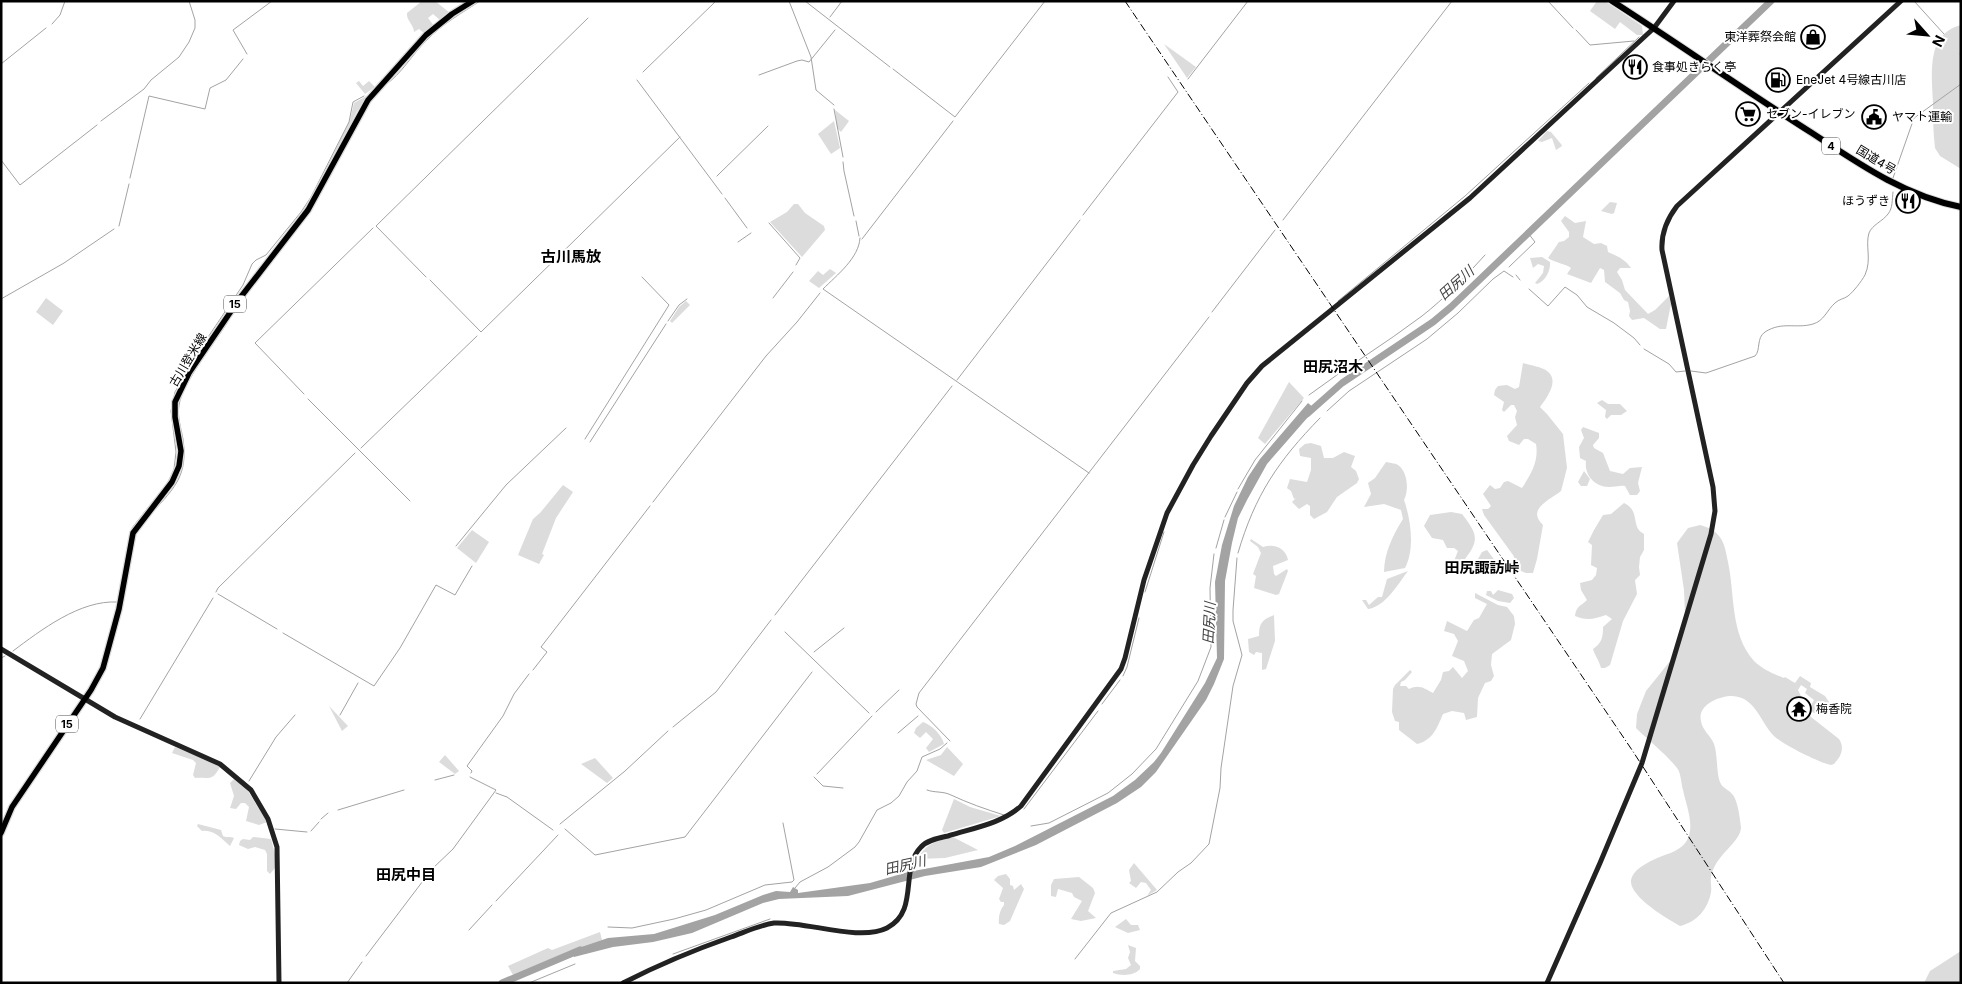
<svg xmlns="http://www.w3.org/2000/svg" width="1962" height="984" font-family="Inter,'Noto Sans JP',sans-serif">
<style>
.green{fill:#dcdcdc}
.water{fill:#a3a3a3}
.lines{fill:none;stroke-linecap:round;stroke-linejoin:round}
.stream{stroke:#a3a3a3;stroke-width:1}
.river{stroke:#a3a3a3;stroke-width:7}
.primary-casing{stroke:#dbdbdb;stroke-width:8}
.highway-casing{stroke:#dbdbdb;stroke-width:8}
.secondary{stroke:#222;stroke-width:5}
.primary{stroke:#000;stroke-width:5.5}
.highway{stroke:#000;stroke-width:6}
.rail{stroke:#000;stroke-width:1;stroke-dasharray:8 2.5 1 2.5;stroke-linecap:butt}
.labels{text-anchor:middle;stroke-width:4;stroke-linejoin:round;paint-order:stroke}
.shield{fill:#fff;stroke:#4c4c4c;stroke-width:1}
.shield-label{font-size:11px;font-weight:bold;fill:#000}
.poi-label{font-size:12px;fill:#000;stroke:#fff;text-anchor:start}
.street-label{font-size:12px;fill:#000;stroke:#fff}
.water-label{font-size:14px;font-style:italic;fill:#444;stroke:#fff}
.quarter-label{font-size:15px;font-weight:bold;fill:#000;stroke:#fff}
</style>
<rect width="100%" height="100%" fill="#fff"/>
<g class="green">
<path d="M422,1H435L450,13L440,20L433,14L428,18L434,26L424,33L419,29L414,32C414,25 406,20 407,13Z"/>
<polygon points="1597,1 1605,1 1642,26 1643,35 1637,35 1620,22 1615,29 1590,11"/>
<path d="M1961,25V169L1940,156L1935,148C1933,132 1933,117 1933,101C1932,73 1926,34 1961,25Z"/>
<polygon points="1164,44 1196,67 1187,78"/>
<polygon points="359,81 363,86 369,81 375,87 365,94 356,83"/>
<polygon points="370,94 357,111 325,175 324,173 350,120 354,103"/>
<polygon points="835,110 849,121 841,132 837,128"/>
<polygon points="834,121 840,148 831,154 818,134"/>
<polygon points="1547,131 1551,132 1561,144 1562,146 1556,150 1552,138 1542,142 1538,141"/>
<polygon points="1610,202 1617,203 1614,213 1612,214 1601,211"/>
<polygon points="794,204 798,204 805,213 824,226 825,230 802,257 770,222 787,212"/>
<path d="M1565,216L1575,223L1586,221L1583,237L1594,244L1601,243L1607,246L1608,252C1617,256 1625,259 1631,268H1620L1617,272L1622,280L1625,290L1648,314L1655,310L1669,296L1671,304L1666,329H1660L1644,318L1632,320L1629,316L1630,311L1628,302L1624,300L1620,293L1605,282L1604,270L1600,268L1591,283L1567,274L1571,268C1567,264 1555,263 1548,258L1559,242L1564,241L1569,237V232L1561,221Z"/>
<path d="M1542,257L1550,262C1551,270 1545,282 1537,284L1535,283L1543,273L1544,266L1538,264L1533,268L1530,258Z"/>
<polygon points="830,269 836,273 819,288 809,281 818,271 823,275"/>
<polygon points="46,298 63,311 53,325 36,312"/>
<polygon points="686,301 690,305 672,323 670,321 679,307"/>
<path d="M1523,363C1529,365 1542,367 1547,371C1560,380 1547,398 1540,407L1547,414L1563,434L1567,468L1561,491C1550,500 1526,509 1543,525L1537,559L1533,573H1526L1521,571L1513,555L1484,515L1482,509H1488L1491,506L1483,494L1490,485L1495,489L1500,488L1504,482L1508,481L1522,488C1531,474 1539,461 1536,444L1528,439H1524L1519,445L1509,441L1507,436L1517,425L1515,417L1517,411L1514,405H1511L1504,412L1502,410L1504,402L1494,395L1495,390L1498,386L1507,385L1515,389L1519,387Z"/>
<polygon points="1289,382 1304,398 1265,444 1258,438"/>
<polygon points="1602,400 1608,404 1620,404 1627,411 1621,415 1611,415 1607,419 1605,417 1606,410 1597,403"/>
<path d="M1583,427L1599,433V438L1593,445L1594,448L1603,453L1610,471L1623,474L1630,468L1642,467L1638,483L1640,491L1637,495H1630L1625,486C1620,485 1615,487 1609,487C1595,487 1584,475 1586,461L1580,458L1579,447L1584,438L1581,430Z"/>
<polygon points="1311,443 1321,446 1324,458 1333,458 1344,452 1355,456 1351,467 1356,471 1359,479 1357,483 1337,497 1327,512 1314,519 1310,515 1310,506 1307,504 1299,509 1292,502 1296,498 1294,499 1291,491 1287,488 1290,479 1307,482 1311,470 1311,458 1300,456 1299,449 1305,444"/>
<path d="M1386,462C1389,463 1395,463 1398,465C1408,472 1409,491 1404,500C1411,520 1415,549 1405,568L1384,572C1384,553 1393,535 1403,519L1401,510L1384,504L1364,507L1371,494L1368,483L1375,478Z"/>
<polygon points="1584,471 1590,479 1587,486 1581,486 1578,482"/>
<polygon points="563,485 573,492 556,518 542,554 544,555 539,564 518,555 533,519 540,513"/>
<path d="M1624,503C1641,511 1630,527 1644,534V550L1640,557L1639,567L1640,575L1635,580L1637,594L1623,621L1610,665L1605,668H1601C1599,660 1595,656 1593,649C1602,643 1603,637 1603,627L1612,619L1606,615C1595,619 1586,621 1575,616C1576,606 1581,606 1587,600L1581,590L1580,583L1592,580L1596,575L1597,568L1591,565L1592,545L1588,542L1594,530L1603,515L1611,514Z"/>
<path d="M1451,512L1462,514C1481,538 1478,542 1460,566H1455L1454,561L1458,551L1454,548H1447L1443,540L1432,538L1424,526L1430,515Z"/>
<path d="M1700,525C1707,527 1715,530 1719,536C1725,543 1726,553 1728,562C1735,595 1730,634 1754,661C1762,669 1774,674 1784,678L1785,677L1795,683L1800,676L1811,683L1810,687L1825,696L1829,702L1824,711L1814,713L1809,709L1814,700L1805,693L1807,689L1801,685L1798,690L1811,717L1839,739C1845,748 1841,757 1834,764L1831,765C1820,763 1782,744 1774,736C1760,722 1756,697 1732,696C1719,696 1697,705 1701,721C1702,730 1711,736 1714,744C1718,755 1716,776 1721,784C1723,788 1729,790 1732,794C1738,800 1740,819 1741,827C1741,843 1715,854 1711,877C1710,882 1712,887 1711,892C1708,909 1697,922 1680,926C1668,919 1629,897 1631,880C1633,870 1645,864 1653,860C1664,854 1678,853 1686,842C1696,827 1686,805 1683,790C1681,783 1681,773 1677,768C1667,755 1648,740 1636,728L1637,714L1646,691L1675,655L1685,615L1684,590L1677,543L1688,528Z"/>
<polygon points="472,530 489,542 476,563 457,548"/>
<path d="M1251,539L1263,547C1274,543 1286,548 1288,560L1273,566L1274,574L1276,576L1287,569L1288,571L1279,594L1276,595L1254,588L1256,576L1253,574L1261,553L1258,547L1250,541Z"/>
<polygon points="1487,550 1496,562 1493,565 1484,565 1478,559 1482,552"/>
<path d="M1408,571C1398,584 1385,607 1368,609L1362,600H1366L1369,605L1378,597H1382L1387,579Z"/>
<polygon points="1498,590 1512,594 1514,598 1510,603 1498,601 1486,595 1487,591 1491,591 1493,595"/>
<path d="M1475,593L1498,605L1507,607L1514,616L1515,624L1511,640L1492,654L1491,665L1494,676L1491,681L1485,683L1478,698L1477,717L1466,720L1464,713L1452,711L1443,714C1437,728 1433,740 1417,744L1399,730V722L1395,721L1392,712L1393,689L1395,685L1410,670L1412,672L1405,680L1401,682L1400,686H1406L1409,689C1419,684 1424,688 1433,693L1441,680L1443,672L1449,671L1453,667L1462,678L1468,671L1464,661L1452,656L1458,641L1454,634L1444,631L1447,621L1467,631L1474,620L1479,618L1487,604L1475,598Z"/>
<path d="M1274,615L1275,641L1266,669L1262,670V653L1256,652L1254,655L1249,652L1248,639L1259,636C1259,623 1262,620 1274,615Z"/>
<polygon points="329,706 348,726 342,731"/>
<path d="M923,722C932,725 942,735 944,744L929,752L926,748L933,739L926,732L920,738L914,733L916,728Z"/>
<path d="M175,747L203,758L220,767C212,782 209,777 195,778L193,775L196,763L193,760L172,753Z"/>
<polygon points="947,747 963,764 954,776 926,760 941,755"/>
<polygon points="445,755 459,771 455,774 439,762"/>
<polygon points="595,758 613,778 607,783 581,764"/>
<polygon points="234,779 248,791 267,822 259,825 246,821 249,807 245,803 241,803 236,809 230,808 234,796 230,783"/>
<polygon points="954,799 970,807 1001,816 944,833 942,830"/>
<path d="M198,824L221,830L223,836C227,838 230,836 234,838L230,846C222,839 214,829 202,831L197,826Z"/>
<polygon points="253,837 271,839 275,854 275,868 270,874 267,871 267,854 265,850 255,847 248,849 239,845 240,841 243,839 250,840"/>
<path d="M953,837L978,850L945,858L918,859C926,843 937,841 953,837Z"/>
<polygon points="1134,863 1157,890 1147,896 1151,890 1146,883 1141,882 1136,888 1129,883 1131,881 1129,870"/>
<path d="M1006,874L1010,879V885L1013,886L1014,890L1021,884L1024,889L1010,921L1004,925L999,924C998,917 1000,910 1004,905V902H1001L999,899L1003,888L994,880L998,876Z"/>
<polygon points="1079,877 1093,888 1095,893 1088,911 1096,918 1081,921 1071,919 1082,901 1074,897 1072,893 1058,889 1056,897 1051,896 1051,885 1054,879"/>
<polygon points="1126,919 1131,925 1138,925 1140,930 1128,933 1115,927"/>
<polygon points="600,932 602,940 572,950 513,975 508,966 548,948 552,950"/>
<path d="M1128,945L1136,948L1135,961L1140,966V969C1134,976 1121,976 1113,973V971L1126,969L1131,965L1128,958L1130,952Z"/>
<polygon points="1961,951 1961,983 1924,983 1930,971"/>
</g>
<polygon class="water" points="1308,403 1315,409 1267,464 1247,500 1238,518 1232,543 1225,581 1224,659 1214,684 1206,700 1156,772 1141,787 1117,803 1036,845 981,867 925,876 848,896 779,899 763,903 692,933 653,942 613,947 574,957 572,950 608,938 654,934 715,915 763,895 776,891 790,892 793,887 798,890 798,893 870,883 908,872 989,857 1015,846 1113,796 1135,780 1154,762 1161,753 1205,683 1217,658 1215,582 1222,545 1234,506 1248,477 1260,459"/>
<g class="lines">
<g class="stream">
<polyline points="789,1 811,57 816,90 834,105"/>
<polyline points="805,1 890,67"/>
<polyline points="1548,1 1573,28"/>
<polyline points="1914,1 1944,34"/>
<polyline points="830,17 842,1"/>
<polyline points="52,24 60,15 65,1"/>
<polyline points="1576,30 1590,45 1634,41"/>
<polyline points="247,54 233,30 272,1"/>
<polyline points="1960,54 1961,54"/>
<polyline points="1,64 46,28"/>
<polyline points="893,69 955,117 1045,1"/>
<polyline points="643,72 716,1"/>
<polyline points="759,75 797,61 802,60 809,62 835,30"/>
<polyline points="1596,78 1639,37"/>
<polyline points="1188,79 1248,1"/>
<polyline points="637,80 722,194"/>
<path d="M385,85C402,74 412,54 427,40C442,24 462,13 480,1"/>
<polyline points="834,109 843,157"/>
<polyline points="101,121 144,89 151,80 179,57 189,42 195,28 195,20 189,1"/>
<polyline points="1,160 20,185 97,125"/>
<polyline points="843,162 844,171 854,216"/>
<polyline points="717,176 768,126"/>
<polyline points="130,178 149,96 205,109 210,88 226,80 243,59"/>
<polyline points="1893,178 1914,118 1961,84"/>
<polyline points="725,198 747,228"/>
<polyline points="1083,215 1178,92 1168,77"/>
<polyline points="1283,220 1452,1"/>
<polyline points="856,221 859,236"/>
<polyline points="769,223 800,258 796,265"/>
<polyline points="119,226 129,184"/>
<path d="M860,238C859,258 837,275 823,289L1089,473"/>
<polyline points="862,239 953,121"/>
<polyline points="738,242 751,233"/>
<polyline points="1509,267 1535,242 1528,233"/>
<polyline points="1516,275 1520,280"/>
<polyline points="426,277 376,226 588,18"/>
<polyline points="430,280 481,332 680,137"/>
<polyline points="1529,289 1548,306 1565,287 1577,295 1587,307 1614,323 1634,338 1640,345"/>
<polyline points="773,298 793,272"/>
<polyline points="1,299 64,263 114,229"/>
<polyline points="1338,301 1465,196 1589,83"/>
<polyline points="1212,312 1275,230"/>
<polyline points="668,321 679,305 687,299"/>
<polyline points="1644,349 1669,364 1676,372 1685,371"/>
<path d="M1691,371L1706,373L1755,356C1761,350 1756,338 1765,332C1782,321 1796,329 1813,324C1824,321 1827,310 1835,303C1839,299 1844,299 1848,296C1854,291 1861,282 1865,275C1872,259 1865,246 1869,233C1872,225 1883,221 1888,214C1893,208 1892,199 1893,192"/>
<polyline points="957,380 1080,220"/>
<polyline points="304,394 255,343 373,228"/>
<path d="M1309,395C1345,368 1385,344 1422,316C1445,298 1465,277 1485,255"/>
<polyline points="308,399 410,501"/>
<polyline points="1327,411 1349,391 1427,339 1458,313 1493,279 1504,271 1513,277"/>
<polyline points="585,439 669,305 642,277"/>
<polyline points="590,442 666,324"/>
<polyline points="361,448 477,336"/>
<polyline points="1238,489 1255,460 1302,401"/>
<polyline points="653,502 766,356 797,322 820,293"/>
<path d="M152,513C175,487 188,476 183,439C181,428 177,417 179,405C183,382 214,344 227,323"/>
<polyline points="1225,517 1237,492"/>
<polyline points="132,528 168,482 174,469 176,452 171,411 175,392 198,352 243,285 252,264 256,260 266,255 301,212 311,197 349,122 353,102 364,96"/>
<polyline points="456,546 506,485 566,428"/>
<polyline points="1216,548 1224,520"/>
<path d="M1238,553C1255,495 1278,461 1320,418"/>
<polyline points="216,592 218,588 355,453"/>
<polyline points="1145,592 1164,532"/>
<polyline points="218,594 277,629"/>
<polyline points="124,595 135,538"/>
<polyline points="775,615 952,386"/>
<polyline points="785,632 869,713"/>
<polyline points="283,633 374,686 400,648 436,585 455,595 472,566"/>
<path d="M13,651C41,630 80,600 117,602"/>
<polyline points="814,652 844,628"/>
<polyline points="1,658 5,656"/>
<polyline points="533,670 547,652 541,647 650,506"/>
<polyline points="1123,676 1127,667 1139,618"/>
<polyline points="1102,704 1120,680"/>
<polyline points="876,712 899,690"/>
<polyline points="340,715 358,683"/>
<polyline points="140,719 213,598"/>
<polyline points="673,727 716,692 771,620"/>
<polyline points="898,733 918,716"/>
<polyline points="950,741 917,707 916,704 919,693 1209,317"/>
<polyline points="471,773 472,771 467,766 503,716 514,694 529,674"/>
<polyline points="817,774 872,716"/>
<polyline points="814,777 823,786 843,788"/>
<polyline points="435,780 454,775"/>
<polyline points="249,781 276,737 295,715"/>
<path d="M927,790C935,793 943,791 951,795C968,803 985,809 1004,815"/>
<polyline points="496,793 507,797 553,830"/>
<polyline points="1024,809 1098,711"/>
<polyline points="338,810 404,790"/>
<polyline points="321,819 328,813"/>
<polyline points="560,824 625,771 668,731"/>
<polyline points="1031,826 1049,823 1108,793 1132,774 1156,749 1198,681 1211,647 1210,588 1214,554"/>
<polyline points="275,829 307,832"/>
<polyline points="565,829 595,855 685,837 812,672"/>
<polyline points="311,831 319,822"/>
<polyline points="795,888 800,882 828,867 855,847 859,842 877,810 891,803 899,796 907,782 917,771 922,757 940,749 947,743"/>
<polyline points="496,901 558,835"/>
<polyline points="608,927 632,928 674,919 706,910 765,885 792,882 794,880 783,823"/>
<polyline points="469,930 492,905"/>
<polyline points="673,954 770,919"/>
<polyline points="366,956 432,869 453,849 496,790 470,777"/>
<polyline points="1075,959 1111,913 1157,892 1178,872 1191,863 1209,844 1220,788 1221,768 1233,686 1242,655 1233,621 1233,610 1237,558"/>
<polyline points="347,983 362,962"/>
<polyline points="529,983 575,964"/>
</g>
<g class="river">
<polyline points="1307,414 1342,383 1433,322 1451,307 1771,1"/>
<polyline points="502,983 580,950"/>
</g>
<g class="primary-casing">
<polyline id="primary" points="1,833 12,807 91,690 103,668 119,609 133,533 172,482 179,466 181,451 175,417 175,402 189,373 240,298 308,210 368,100 426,35 452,14 473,1"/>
</g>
<g class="highway-casing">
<path id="highway" d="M1612,1C1679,44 1744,90 1812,133C1859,164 1905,196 1961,207"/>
</g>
<g class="secondary">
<polyline points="1,649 115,717 220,764 251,790 268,819 277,847 279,983"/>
<path d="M623,983C658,965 694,950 731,937C745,932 760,925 774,923C806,921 859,942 887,928C920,911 899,869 921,847C927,840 939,838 948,836C973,828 1001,824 1021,806L1121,669L1125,658L1144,580L1167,513L1193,465L1211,436L1247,383L1262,366L1470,198L1654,28L1674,1"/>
<path d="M1547,983L1600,863L1642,763L1711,534L1715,511L1713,487L1662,250C1661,233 1667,219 1677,206L1901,1"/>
</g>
<use href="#primary" class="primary"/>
<use href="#highway" class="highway"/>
<polyline class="rail" points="1125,1 1632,750 1784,983"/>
</g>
<defs>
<g id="shop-ring" transform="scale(1.25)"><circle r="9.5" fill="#fff" stroke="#000" stroke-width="1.5"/><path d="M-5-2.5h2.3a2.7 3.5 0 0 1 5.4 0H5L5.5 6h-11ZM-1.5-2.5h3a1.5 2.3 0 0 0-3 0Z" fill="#000"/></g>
<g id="restaurant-ring" transform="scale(1.25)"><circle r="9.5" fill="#fff" stroke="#000" stroke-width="1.5"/><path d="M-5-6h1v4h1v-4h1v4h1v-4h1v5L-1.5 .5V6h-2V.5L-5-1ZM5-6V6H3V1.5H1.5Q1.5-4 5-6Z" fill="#000"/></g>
<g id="fuel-ring" transform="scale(1.25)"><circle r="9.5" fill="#fff" stroke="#000" stroke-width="1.5"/><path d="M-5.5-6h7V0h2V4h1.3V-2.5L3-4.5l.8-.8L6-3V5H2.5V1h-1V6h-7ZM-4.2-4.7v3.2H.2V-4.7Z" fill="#000"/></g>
<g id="supermarket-ring" transform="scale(1.25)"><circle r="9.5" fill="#fff" stroke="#000" stroke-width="1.5"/><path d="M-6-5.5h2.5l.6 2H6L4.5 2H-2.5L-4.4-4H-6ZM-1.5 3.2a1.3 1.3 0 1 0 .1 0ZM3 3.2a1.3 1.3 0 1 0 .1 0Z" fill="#000"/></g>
<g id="civic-ring" transform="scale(1.25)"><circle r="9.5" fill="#fff" stroke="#000" stroke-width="1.5"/><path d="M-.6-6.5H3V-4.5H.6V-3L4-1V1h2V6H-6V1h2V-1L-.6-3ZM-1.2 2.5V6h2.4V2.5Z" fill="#000"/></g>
<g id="temple-ring" transform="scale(1.25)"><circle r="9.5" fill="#fff" stroke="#000" stroke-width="1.5"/><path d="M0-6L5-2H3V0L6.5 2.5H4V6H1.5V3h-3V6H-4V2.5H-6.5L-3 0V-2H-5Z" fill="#000"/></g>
</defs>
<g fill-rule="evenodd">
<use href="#shop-ring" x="1813" y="37"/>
<use href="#restaurant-ring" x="1635" y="67"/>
<use href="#fuel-ring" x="1778" y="80"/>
<use href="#supermarket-ring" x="1748" y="114"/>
<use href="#civic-ring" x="1874" y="117"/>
<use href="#restaurant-ring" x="1908" y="201"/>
<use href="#temple-ring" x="1799" y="709"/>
</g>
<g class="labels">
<g class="shield">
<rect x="1822" y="137.5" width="18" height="17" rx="4"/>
<rect x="224" y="295.5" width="22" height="17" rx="4"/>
<rect x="56" y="715.5" width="22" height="17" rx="4"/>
</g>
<g class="shield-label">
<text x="1831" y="150">4</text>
<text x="235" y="308">15</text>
<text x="67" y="728">15</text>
</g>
<g class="poi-label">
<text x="1796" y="41" text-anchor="end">東洋葬祭会館</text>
<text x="1652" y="71">食事処きらく亭</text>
<text x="1796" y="84">EneJet 4号線古川店</text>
<text x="1766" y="118">セブン-イレブン</text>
<text x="1892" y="121">ヤマト運輸</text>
<text x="1890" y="205" text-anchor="end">ほうずき</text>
<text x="1816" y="713">梅香院</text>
</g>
<g class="street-label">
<text transform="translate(1876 160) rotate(31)" y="4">国道4号</text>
<text transform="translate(188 360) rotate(-59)" y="4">古川登米線</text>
</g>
<g class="water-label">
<text transform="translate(1456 283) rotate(-42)" y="5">田尻川</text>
<text transform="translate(1209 623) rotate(-87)" y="5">田尻川</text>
<text transform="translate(905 865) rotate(-13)" y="5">田尻川</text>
</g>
<g class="quarter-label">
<text x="571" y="262">古川馬放</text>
<text x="1333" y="372">田尻沼木</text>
<text x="1482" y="573">田尻諏訪峠</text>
<text x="406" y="880">田尻中目</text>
</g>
</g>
<rect width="1962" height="984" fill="none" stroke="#000000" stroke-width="5"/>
<g transform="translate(1927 35) rotate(117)" stroke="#ffffff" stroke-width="4" paint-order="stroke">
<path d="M0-4L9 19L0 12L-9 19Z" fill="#000000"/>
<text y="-8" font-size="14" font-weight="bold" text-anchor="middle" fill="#000000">N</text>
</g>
</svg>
